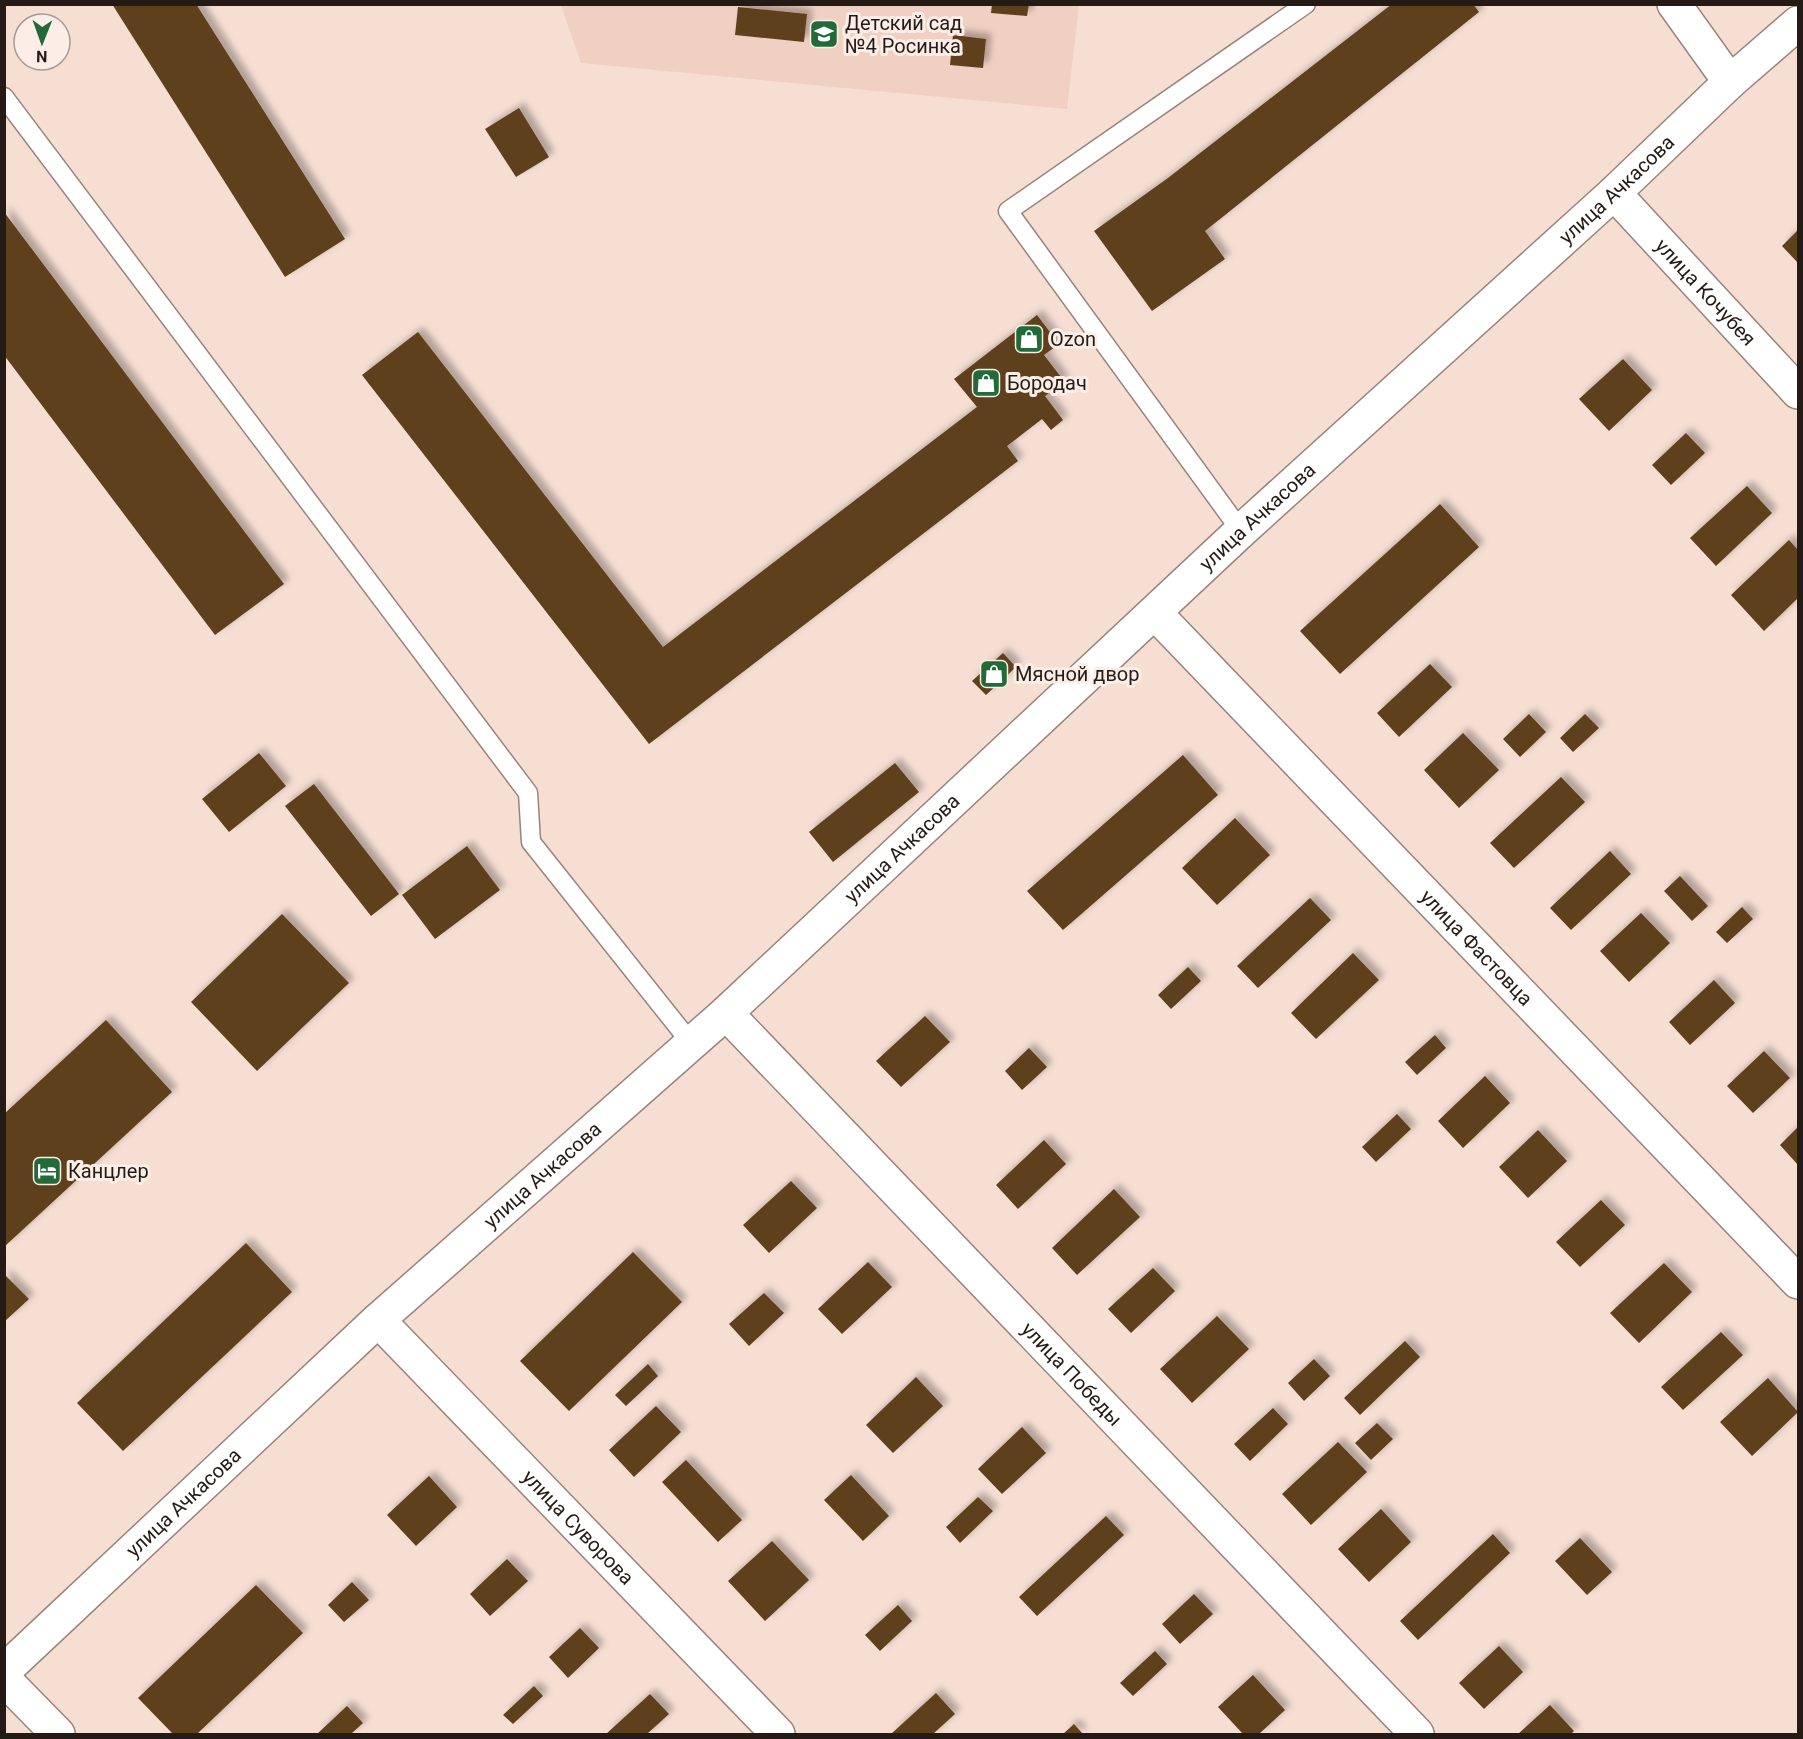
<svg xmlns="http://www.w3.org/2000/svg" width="1803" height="1739" font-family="Roboto,sans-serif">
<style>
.built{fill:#f0d0c2}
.building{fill:#5f3f1a;filter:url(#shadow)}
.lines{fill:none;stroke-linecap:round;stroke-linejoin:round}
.service-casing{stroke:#998479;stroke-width:21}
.minor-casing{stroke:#998479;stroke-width:36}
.tertiary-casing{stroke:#998479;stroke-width:36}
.service{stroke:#fff;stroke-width:18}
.minor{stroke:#fff;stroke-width:33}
.tertiary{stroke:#fff;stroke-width:33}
.labels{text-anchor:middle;stroke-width:6;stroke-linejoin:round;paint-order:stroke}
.poi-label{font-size:20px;fill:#241b17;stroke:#fceee7;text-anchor:start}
.street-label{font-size:20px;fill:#241b17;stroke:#fceee7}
</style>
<defs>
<filter id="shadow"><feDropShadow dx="5.5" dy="-5.5" stdDeviation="3" flood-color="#0004"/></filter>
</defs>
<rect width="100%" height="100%" fill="#f6ded3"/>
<polygon class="built" points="561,5 1079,5 1067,109 581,63"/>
<g class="building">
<polygon points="112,4 196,4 345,239 285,277"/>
<polygon points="992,4 1029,4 1027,16 991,13"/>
<polygon points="1392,4 1473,4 1479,12 1205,231 1225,259 1152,311 1094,231 1168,178"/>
<polygon points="738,7 807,14 804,42 735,35"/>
<polygon points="953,35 986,39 983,68 950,65"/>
<polygon points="519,108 549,157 516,177 485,129"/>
<polygon points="4,212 284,584 215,635 4,355"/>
<polygon points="1798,230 1798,263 1782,246"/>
<polygon points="1037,315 1059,344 1044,355 1064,381 1045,396 1063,420 1051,430 1042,419 1007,446 1018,461 649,744 362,375 418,332 663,647 977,407 954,379"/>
<polygon points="1623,359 1652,390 1609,431 1579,399"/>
<polygon points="1686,433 1705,453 1671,485 1652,465"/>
<polygon points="1747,486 1772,513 1716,566 1690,538"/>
<polygon points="1440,504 1479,547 1340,674 1300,631"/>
<polygon points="1789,540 1798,550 1798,598 1764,631 1731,595"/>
<polygon points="1003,653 1016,667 986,695 972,681"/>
<polygon points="1430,664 1452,687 1399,737 1377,713"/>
<polygon points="1529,714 1546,732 1520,757 1503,739"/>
<polygon points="1585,714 1599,728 1573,752 1560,738"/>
<polygon points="1463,733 1499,770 1459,808 1424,770"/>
<polygon points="259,753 286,786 229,832 202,799"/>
<polygon points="1183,755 1218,795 1063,930 1027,891"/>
<polygon points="895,763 919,792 833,862 809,832"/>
<polygon points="1561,777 1585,802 1514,868 1490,843"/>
<polygon points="314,784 399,894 371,916 285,806"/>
<polygon points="1235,818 1270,855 1217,905 1182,868"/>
<polygon points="467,846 500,890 435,939 402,895"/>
<polygon points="1610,851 1631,874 1571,930 1550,908"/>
<polygon points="1680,876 1708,906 1692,921 1664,891"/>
<polygon points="1310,898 1331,920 1258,988 1237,966"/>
<polygon points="1742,907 1753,919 1727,943 1716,932"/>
<polygon points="1641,913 1670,943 1629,982 1600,951"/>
<polygon points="282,914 349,983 257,1071 191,1002"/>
<polygon points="1353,953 1379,980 1316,1039 1291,1013"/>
<polygon points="1188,967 1201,981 1171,1009 1158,995"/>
<polygon points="1714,980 1735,1003 1690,1045 1669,1022"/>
<polygon points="925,1016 950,1042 901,1087 876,1061"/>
<polygon points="106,1020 172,1092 4,1247 4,1114"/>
<polygon points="1435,1035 1446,1048 1417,1075 1405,1062"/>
<polygon points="1029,1048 1047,1067 1022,1090 1005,1071"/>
<polygon points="1764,1051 1790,1078 1753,1113 1727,1086"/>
<polygon points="1485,1076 1510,1103 1463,1148 1438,1121"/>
<polygon points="1397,1114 1411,1129 1376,1162 1362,1147"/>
<polygon points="1798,1127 1798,1165 1780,1145"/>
<polygon points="1538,1130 1567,1161 1528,1198 1499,1167"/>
<polygon points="1044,1140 1066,1164 1018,1209 996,1185"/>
<polygon points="791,1181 817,1208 769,1253 743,1225"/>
<polygon points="1114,1189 1140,1217 1077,1275 1052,1248"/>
<polygon points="1601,1200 1625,1225 1580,1267 1556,1242"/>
<polygon points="246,1243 292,1292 123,1451 77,1403"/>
<polygon points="633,1252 682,1302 569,1411 520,1361"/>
<polygon points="868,1262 892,1287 842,1334 818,1309"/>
<polygon points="1664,1263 1692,1292 1639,1343 1610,1313"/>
<polygon points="1153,1268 1175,1291 1131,1333 1108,1309"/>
<polygon points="4,1274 29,1299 4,1322"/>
<polygon points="764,1293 784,1313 749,1346 729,1324"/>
<polygon points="1217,1316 1249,1349 1192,1403 1160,1369"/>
<polygon points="1721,1332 1743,1355 1683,1410 1661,1387"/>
<polygon points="1405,1341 1420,1357 1360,1415 1344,1398"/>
<polygon points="1314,1359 1330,1376 1304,1401 1288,1383"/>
<polygon points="648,1364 658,1376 626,1406 615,1395"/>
<polygon points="916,1377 943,1406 893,1453 866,1425"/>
<polygon points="1768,1378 1798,1412 1752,1456 1720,1422"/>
<polygon points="656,1406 681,1432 634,1477 609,1450"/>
<polygon points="1273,1408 1288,1424 1250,1461 1234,1444"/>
<polygon points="1377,1423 1393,1439 1371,1460 1355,1443"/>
<polygon points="1022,1427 1046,1453 1002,1494 978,1469"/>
<polygon points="1338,1442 1367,1472 1311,1525 1282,1494"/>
<polygon points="686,1460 742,1520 718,1542 662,1482"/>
<polygon points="851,1475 889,1516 863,1541 824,1500"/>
<polygon points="429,1476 457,1507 416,1546 387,1515"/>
<polygon points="978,1497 993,1511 960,1543 946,1527"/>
<polygon points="1381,1509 1411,1542 1369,1582 1338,1549"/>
<polygon points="1106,1516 1124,1535 1037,1616 1019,1597"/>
<polygon points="1493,1534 1510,1553 1418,1640 1400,1621"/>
<polygon points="1580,1538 1612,1572 1587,1595 1555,1561"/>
<polygon points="772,1541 809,1580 765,1621 728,1581"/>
<polygon points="507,1559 528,1581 490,1616 470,1594"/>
<polygon points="352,1582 369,1600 344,1622 328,1605"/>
<polygon points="256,1585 303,1633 197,1734 173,1734 138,1698"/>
<polygon points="1194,1594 1213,1614 1180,1644 1162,1624"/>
<polygon points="898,1605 912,1621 880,1651 865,1635"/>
<polygon points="580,1628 599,1648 568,1678 549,1657"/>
<polygon points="1499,1646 1523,1672 1484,1709 1459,1683"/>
<polygon points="1155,1651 1167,1664 1133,1696 1120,1683"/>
<polygon points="1253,1675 1285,1710 1259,1734 1243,1734 1218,1707"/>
<polygon points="534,1686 543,1696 513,1724 503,1715"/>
<polygon points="936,1693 955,1714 933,1734 891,1734"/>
<polygon points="650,1694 669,1714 647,1734 606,1734"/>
<polygon points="1550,1705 1574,1731 1571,1734 1518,1734"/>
<polygon points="347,1706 363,1723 351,1734 317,1734"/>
<polygon points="1074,1724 1083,1734 1063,1734"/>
</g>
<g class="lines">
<g class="service-casing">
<g id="service">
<polyline points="4,97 528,793 531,842 691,1043"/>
<polyline points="1241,531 1008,211 1306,4"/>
</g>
</g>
<g class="minor-casing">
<g id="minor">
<polyline points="1674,4 1730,82"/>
<path id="s1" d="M1614,193L1798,392"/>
<path id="s2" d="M1155,613L1798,1282"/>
<path id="s3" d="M726,1013L1417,1734"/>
<path id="s4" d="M378,1320L778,1734"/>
<polyline points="4,1679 58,1734"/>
</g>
</g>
<g class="tertiary-casing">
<g id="tertiary">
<path id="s5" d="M4,1671L378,1320L726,1013L1241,531L1614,193L1730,82L1798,23"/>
</g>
</g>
<use href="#service" class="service"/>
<use href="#minor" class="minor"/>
<use href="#tertiary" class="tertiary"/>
</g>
<defs>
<g id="school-square" transform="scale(1.5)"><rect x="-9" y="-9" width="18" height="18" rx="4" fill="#226b39" stroke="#fceee7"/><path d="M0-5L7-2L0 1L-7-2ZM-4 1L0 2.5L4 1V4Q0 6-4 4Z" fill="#fff"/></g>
<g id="shop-square" transform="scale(1.5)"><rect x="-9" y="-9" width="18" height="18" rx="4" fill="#226b39" stroke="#fceee7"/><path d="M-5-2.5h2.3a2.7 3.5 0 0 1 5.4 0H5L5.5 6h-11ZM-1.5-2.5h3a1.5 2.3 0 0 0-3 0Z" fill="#fff"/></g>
<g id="hotel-square" transform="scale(1.5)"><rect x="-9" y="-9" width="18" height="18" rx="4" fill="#226b39" stroke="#fceee7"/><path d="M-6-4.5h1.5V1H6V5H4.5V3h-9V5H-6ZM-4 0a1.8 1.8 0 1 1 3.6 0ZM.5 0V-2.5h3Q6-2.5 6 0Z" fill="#fff"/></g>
</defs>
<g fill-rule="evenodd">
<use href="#school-square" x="824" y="34"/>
<use href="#shop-square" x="1029" y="339"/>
<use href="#shop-square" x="986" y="383"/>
<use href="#shop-square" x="994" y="674"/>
<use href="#hotel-square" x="47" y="1171"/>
</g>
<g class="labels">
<g class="poi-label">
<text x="845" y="30">Детский сад<tspan x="845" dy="23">№4 Росинка</tspan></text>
<text x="1050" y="346">Ozon</text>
<text x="1007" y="390">Бородач</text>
<text x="1015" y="681">Мясной двор</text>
<text x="68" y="1178">Канцлер</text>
</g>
<g class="street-label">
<text dy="7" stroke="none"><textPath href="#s5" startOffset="2190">улица Ачкасова</textPath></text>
<text dy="7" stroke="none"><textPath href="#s1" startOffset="135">улица Кочубея</textPath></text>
<text dy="7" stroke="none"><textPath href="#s5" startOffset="1704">улица Ачкасова</textPath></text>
<text dy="7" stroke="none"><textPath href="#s5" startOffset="1218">улица Ачкасова</textPath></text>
<text dy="7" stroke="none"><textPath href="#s2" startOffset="464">улица Фастовца</textPath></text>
<text dy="7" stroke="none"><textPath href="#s5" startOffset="732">улица Ачкасова</textPath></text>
<text dy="7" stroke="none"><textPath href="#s3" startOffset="500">улица Победы</textPath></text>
<text dy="7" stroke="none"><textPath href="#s5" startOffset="246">улица Ачкасова</textPath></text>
<text dy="7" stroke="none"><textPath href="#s4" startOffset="288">улица Суворова</textPath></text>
</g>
</g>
<rect width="1803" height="1739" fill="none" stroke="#241b17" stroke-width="12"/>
<g transform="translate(42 42) rotate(181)"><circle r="28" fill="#fceee7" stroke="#a69a94" stroke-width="1.5"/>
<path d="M0-4.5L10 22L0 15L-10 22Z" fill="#226b39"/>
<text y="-9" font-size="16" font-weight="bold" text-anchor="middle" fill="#241b17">N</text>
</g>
</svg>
